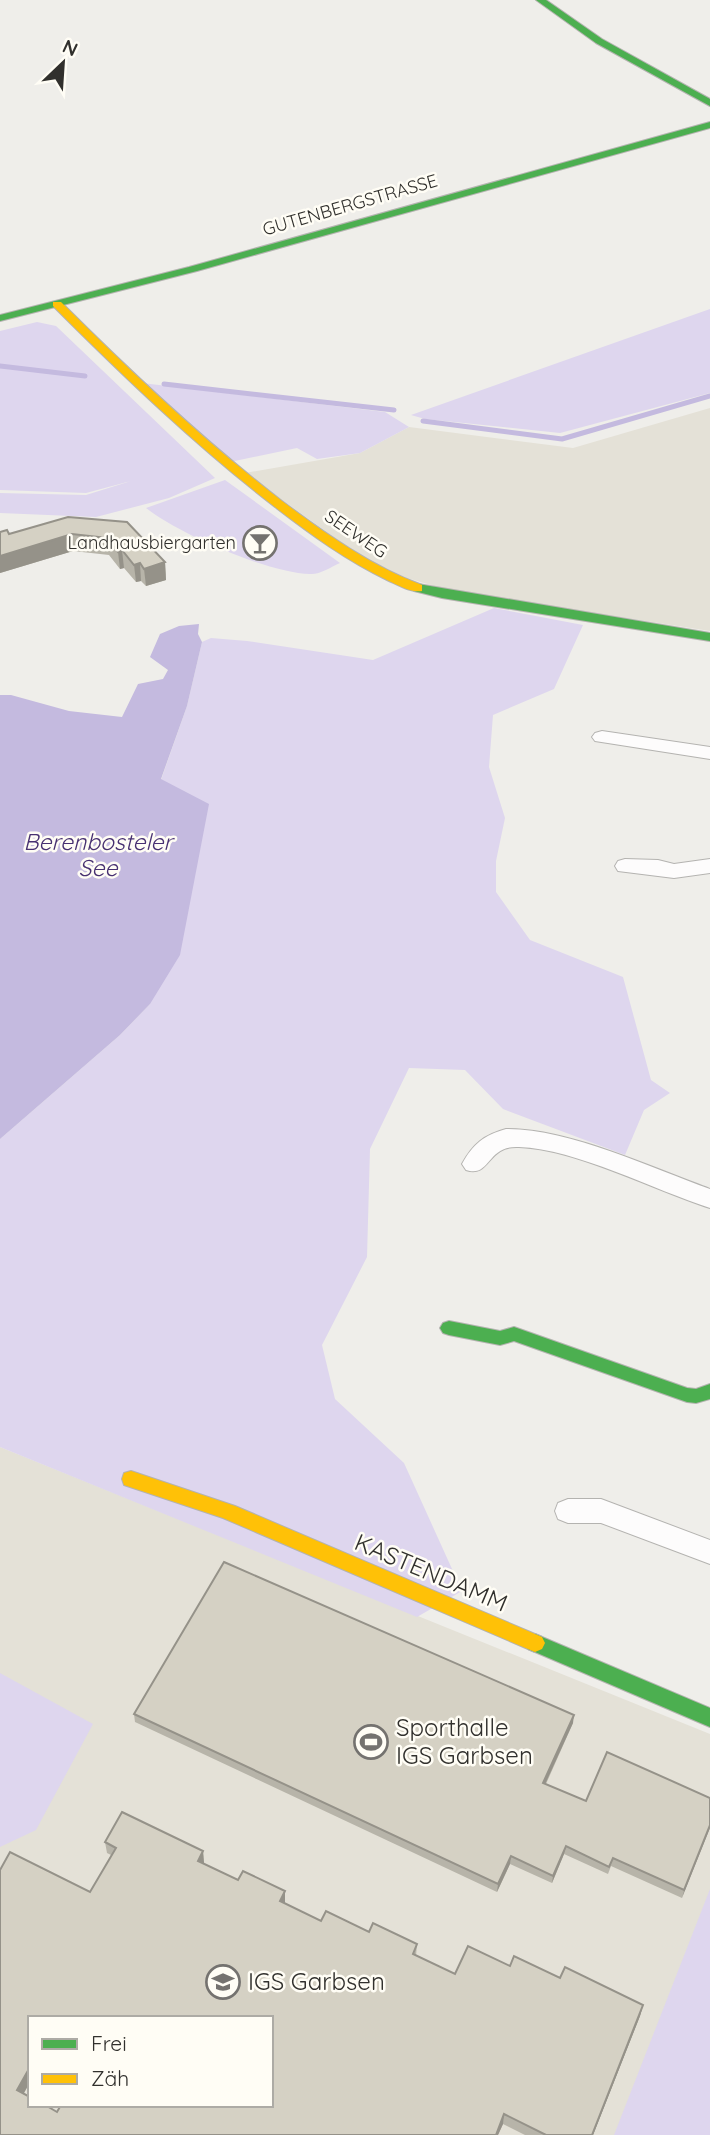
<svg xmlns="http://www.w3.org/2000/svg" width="710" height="2135" font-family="Quicksand,sans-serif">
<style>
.built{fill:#e4e1d7;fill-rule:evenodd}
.green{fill:#ded6ee}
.water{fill:#c4badf}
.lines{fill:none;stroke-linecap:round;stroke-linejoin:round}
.stream{stroke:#c4badf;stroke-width:5}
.street-casing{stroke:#b4b3b0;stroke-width:2}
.fast-casing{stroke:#b4b3b0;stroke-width:2}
.slow-casing{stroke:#b4b3b0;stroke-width:2}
.street{fill:#fdfcfc;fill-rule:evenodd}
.fast{fill:#4caf50;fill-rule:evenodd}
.slow{fill:#ffc107;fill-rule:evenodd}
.wall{fill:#b7b4a9;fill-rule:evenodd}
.shaded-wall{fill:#959289}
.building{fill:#d5d1c4;stroke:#959289;stroke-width:2;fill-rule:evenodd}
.labels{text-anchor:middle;stroke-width:5;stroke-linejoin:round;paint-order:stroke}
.far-street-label{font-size:18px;fill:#31302d;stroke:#fffdf5}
.far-poi-label{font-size:18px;fill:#31302d;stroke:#fffdf5;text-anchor:end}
.water-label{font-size:23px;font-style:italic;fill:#473071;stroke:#fffdf5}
.near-street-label{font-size:24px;fill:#31302d;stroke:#fffdf5}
.near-poi-label{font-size:24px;fill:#31302d;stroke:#fffdf5;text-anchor:start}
</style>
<rect width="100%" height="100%" fill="#efeeea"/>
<g class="built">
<polygon points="710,408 710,631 448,590 407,578 360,556 245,473 360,453 409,427 573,448"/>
<path d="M0,1447L710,1734V2135H0ZM30,2018H271V2105H30Z"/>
</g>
<g class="green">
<polygon points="710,309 710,393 560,433 425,419 411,415"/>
<polygon points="37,322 56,326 215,478 169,498 96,517 0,513 0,493 86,495 131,481 86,493 0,490 0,331"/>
<polygon points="142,383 385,412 409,427 360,453 317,459 297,448 230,462"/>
<path d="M225,480L340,563C331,567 319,575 310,574C268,573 179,534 146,508Z"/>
<polygon points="494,608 583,625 554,689 493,715 489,767 505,818 496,861 496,892 530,940 623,977 651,1080 670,1093 644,1110 625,1155 503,1109 465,1070 409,1068 370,1149 367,1257 322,1345 335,1399 404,1463 462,1591 417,1617 0,1447 0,1139 120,1035 150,1004 161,780 187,706 202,642 211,638 247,641 373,660"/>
<polygon points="0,1673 93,1724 36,1830 0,1847"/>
<polygon points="710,1889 710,2135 614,2135"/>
</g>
<polygon class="water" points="199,624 198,634 202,642 187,706 161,779 209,804 180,955 150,1004 120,1035 0,1139 0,695 11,695 69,711 122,717 138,684 163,679 168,670 150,657 160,634 179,626"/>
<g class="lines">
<g class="stream">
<polyline points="0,366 85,376"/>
<polyline points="164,384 394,410"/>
<polyline points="423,421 562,439 710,396"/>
</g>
<g class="street-casing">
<g id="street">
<polygon points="602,731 710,747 710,759 595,741 592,737 595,733"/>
<polygon points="625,859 658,860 674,864 710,859 710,873 674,878 618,871 615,866 618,861"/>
<path d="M506,1129C567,1128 652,1168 710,1189V1208C654,1190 576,1149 519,1147C486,1145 491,1178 466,1170L462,1164C473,1144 484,1135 506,1129Z"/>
<polygon points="568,1499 601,1499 710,1540 710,1564 601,1523 568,1523 558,1519 555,1511 558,1503"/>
</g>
</g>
<g class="fast-casing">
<g id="fast">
<polygon points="536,0 546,0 602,39 710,99 710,106 596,43"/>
<polygon points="710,122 710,128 197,271 0,321 0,315 189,267"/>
<polygon points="418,584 710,633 710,641 442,598 414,591 414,585"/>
<polygon points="449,1321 500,1331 514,1327 687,1388 696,1389 710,1384 710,1399 696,1403 687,1402 514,1341 500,1345 449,1335 443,1333 440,1328 443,1323"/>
<polygon points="535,1634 710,1708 710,1727 528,1649 525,1643 528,1637"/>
</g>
</g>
<g class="slow-casing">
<g id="slow">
<path d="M53,302H61C131,372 203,440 282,501C326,534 371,566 422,585V591C411,593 398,585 387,580C347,561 310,534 275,507C196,446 124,377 53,306Z"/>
<polygon points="131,1471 235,1506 542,1637 545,1643 542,1649 535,1652 528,1649 223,1518 124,1485 122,1479 124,1473"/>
</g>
</g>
<use href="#street" class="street"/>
<use href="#fast" class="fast"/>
<use href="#slow" class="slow"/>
</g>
<g class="wall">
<polygon points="68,517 165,562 166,580 146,586 141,581 136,582 124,568 120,569 109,555 73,551 0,573 0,532 9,534"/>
<polygon points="134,1714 573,1723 546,1784 586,1801 710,1798 682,1898 611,1866 608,1874 564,1854 552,1883 510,1864 497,1892 135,1722"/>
<path d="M122,1812L203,1851L204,1864L238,1880L243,1871L285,1891V1903L321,1921L326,1911L369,1932L373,1923L417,1944L416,1956L455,1974L468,1946L510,1966L514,1956L560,1978L565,1967L643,2005L640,2016L593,2135H525L503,2124L498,2135H0V1870L10,1852L90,1892L111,1855L107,1853L105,1842ZM30,2018H271V2105H61L57,2112L45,2105H30V2097L24,2093L30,2082Z"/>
</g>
<g class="shaded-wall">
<polygon points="72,534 73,551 0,573 0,556"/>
<polygon points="122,550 124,568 120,569 118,552"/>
<polygon points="165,562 166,580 146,586 144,569"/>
<polygon points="140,563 141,581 136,582 134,565"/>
<polygon points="574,1715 573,1723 542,1791 543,1783"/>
<polygon points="710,1825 710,1828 682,1898 684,1890"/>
<polygon points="566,1846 564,1854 552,1883 553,1876"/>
<polygon points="203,1851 204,1863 199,1872 198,1861"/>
<polygon points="511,1856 510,1864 497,1892 498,1884"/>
<polygon points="285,1891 285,1902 281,1912 280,1901"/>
<polygon points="643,2005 640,2016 593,2135 592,2135"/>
<polygon points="30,2067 30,2082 20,2100 17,2090"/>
<polygon points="504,2114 503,2124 498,2135 496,2135"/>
</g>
<g class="building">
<polygon points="68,517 127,522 165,562 144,569 140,563 134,565 122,550 118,552 107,538 72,534 0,556 0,532 7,530 9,534"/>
<polygon points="224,1562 574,1715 543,1783 586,1801 607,1752 710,1798 710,1825 684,1890 613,1858 609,1867 566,1846 553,1876 511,1856 498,1884 134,1714"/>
<path d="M122,1812L203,1851L198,1861L238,1880L243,1871L285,1891L280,1901L321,1921L326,1911L369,1932L373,1923L417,1944L413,1954L455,1974L468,1946L510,1966L514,1956L560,1978L565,1967L643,2005L592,2135H546L504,2114L496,2135H0V1870L10,1852L90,1892L116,1848L105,1842ZM30,2018H271V2105H61L57,2112L45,2105H30V2097L17,2090L30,2067Z"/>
</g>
<defs>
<g id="bar-ring" transform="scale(1.75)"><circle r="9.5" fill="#fffdf5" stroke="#74726f" stroke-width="1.5"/><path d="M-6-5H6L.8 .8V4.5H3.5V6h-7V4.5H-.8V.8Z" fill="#74726f"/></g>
<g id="stadium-ring" transform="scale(1.75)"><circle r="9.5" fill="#fffdf5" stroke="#74726f" stroke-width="1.5"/><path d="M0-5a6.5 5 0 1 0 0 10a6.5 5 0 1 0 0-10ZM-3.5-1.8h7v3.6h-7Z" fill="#74726f"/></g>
<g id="school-ring" transform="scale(1.75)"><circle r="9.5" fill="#fffdf5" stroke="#74726f" stroke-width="1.5"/><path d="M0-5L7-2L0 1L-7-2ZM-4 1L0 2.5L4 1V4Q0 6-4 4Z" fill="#74726f"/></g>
</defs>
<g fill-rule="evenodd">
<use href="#bar-ring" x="260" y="543"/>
<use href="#stadium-ring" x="371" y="1742"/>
<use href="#school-ring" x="223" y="1982"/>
</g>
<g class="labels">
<g class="far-street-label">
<text transform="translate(350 205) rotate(-16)" y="6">GUTENBERGSTRASSE</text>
<text transform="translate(356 534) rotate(34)" y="6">SEEWEG</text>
</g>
<g class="far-poi-label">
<text x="236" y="549">Landhausbiergarten</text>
</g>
<g class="water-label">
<text x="98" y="850">Berenbosteler<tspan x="98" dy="26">See</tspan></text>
</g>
<g class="near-street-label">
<text transform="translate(431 1573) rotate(23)" y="8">KASTENDAMM</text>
</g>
<g class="near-poi-label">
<text x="396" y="1736">Sporthalle<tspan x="396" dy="28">IGS Garbsen</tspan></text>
<text x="248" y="1990">IGS Garbsen</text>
</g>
</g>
<rect x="28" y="2016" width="245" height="91" fill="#fffdf5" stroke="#adaba5" stroke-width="2"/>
<rect x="42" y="2039" width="35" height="10" fill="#4caf50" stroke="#adaba5" stroke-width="2"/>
<text x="91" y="2051" font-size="21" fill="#31302d">Frei</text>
<rect x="42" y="2074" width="35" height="10" fill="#ffc107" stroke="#adaba5" stroke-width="2"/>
<text x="91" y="2086" font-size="21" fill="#31302d">Zäh</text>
<g transform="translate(63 63) rotate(25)" stroke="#fffdf5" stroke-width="5" paint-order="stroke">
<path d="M0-5L12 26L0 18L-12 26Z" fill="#31302d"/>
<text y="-10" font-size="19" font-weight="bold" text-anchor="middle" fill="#31302d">N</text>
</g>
</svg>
